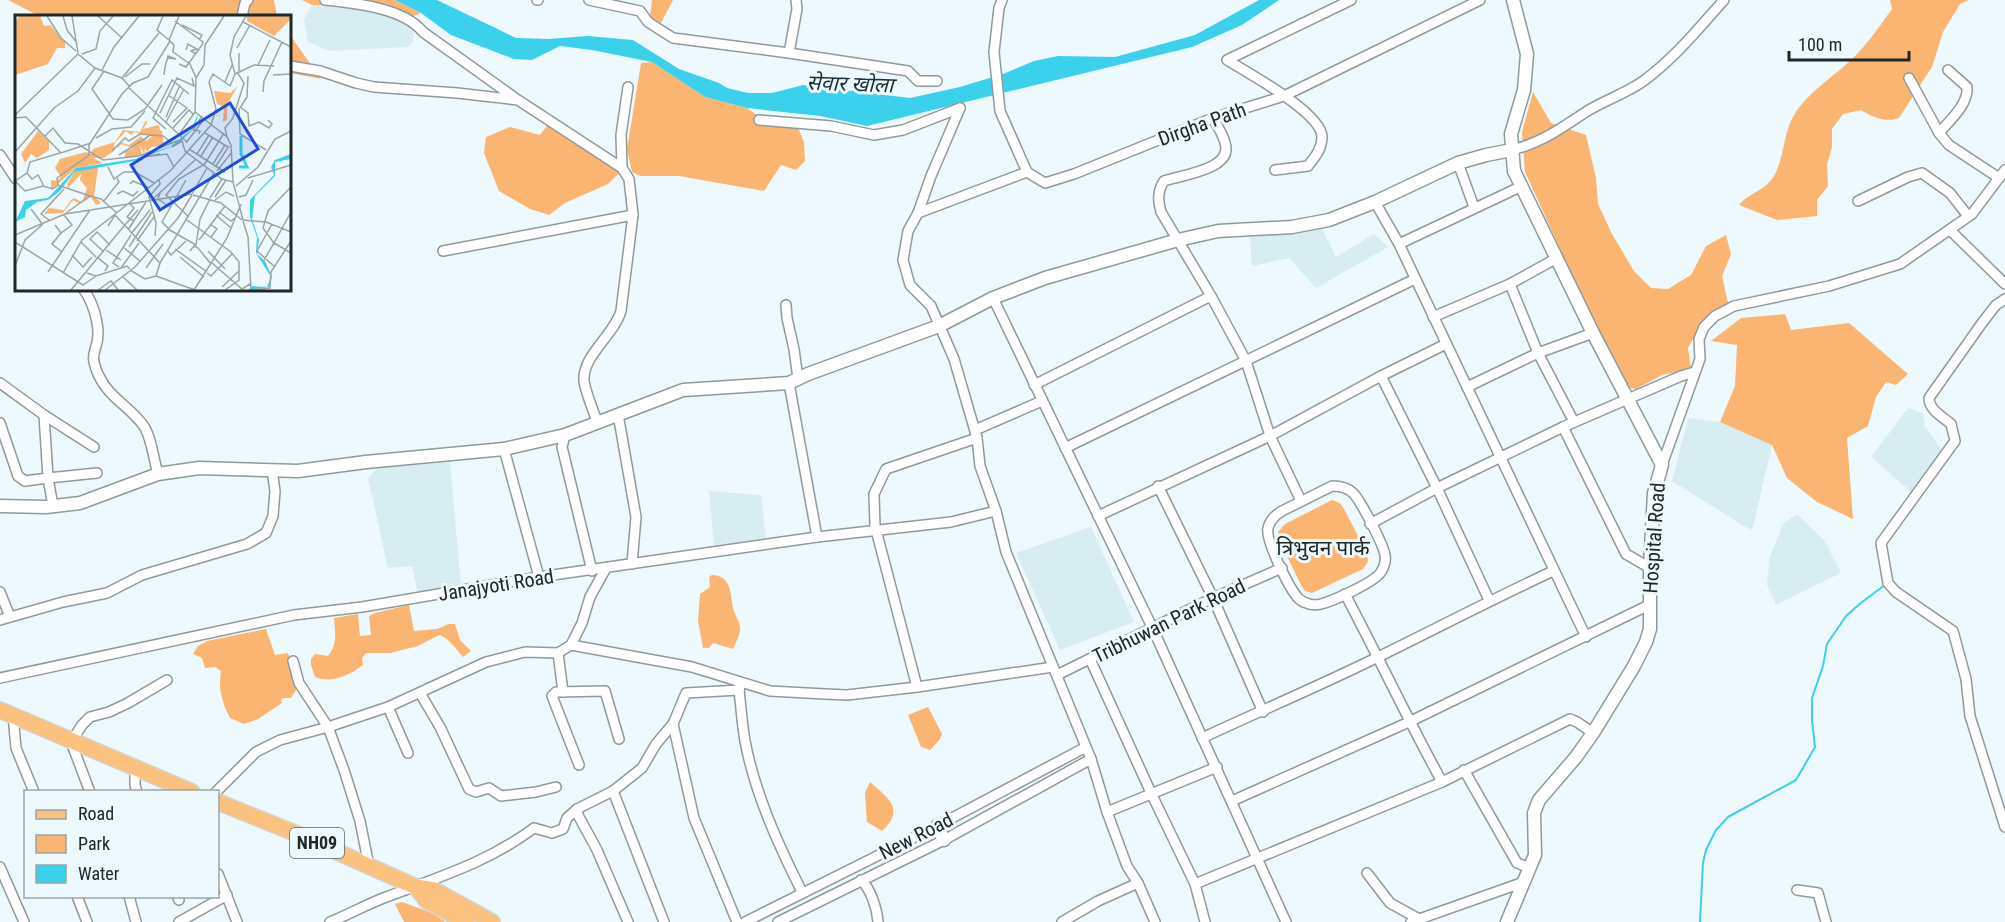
<svg xmlns="http://www.w3.org/2000/svg" width="2005" height="922" font-family="'Roboto Condensed','Noto Sans Devanagari',sans-serif">
<style>
.built{fill:#d8edf2}
.green{fill:#fab572}
.water{fill:#3bd0ec}
.lines{fill:none;stroke-linecap:round;stroke-linejoin:round}
.stream{stroke:#3bd0ec;stroke-width:2}
.minor-casing{stroke:#8f9a9c;stroke-width:12}
.tertiary-casing{stroke:#8f9a9c;stroke-width:15}
.primary-casing{stroke:#d3d4d4;stroke-width:18}
.minor{stroke:#fff;stroke-width:9}
.tertiary{stroke:#fff;stroke-width:12}
.primary{stroke:#fac17f;stroke-width:15}
.labels{text-anchor:middle;stroke-width:6;stroke-linejoin:round;paint-order:stroke}
.shield{fill:#edf9fc;stroke:#5e6567;stroke-width:1.5}
.shield-label{font-size:18px;font-weight:bold;fill:#212627}
.street-label{font-size:20px;fill:#212627;stroke:#edf9fc}
.water-label{font-size:21px;font-style:italic;fill:#193036;stroke:#edf9fc}
.neighbourhood-label{font-size:21px;fill:#212627;stroke:#edf9fc}
.inset-river{fill:none;stroke:#3bd0ec;stroke-width:3}
.inset-road{fill:none;stroke:#9ba5a7;stroke-width:1.5}
.view{fill:#1d4ed8;fill-opacity:0.15;stroke:#1d4ed8;stroke-width:3}
.inset-edge{fill:none;stroke:#212627;stroke-width:3}
</style>
<rect width="100%" height="100%" fill="#edf9fc"/>
<g class="built">
<polygon points="312,5 355,6 406,19 415,24 413,42 408,47 329,51 308,42 304,20"/>
<polygon points="1321,227 1336,257 1374,234 1388,247 1316,288 1289,258 1252,266 1250,238"/>
<polygon points="1908,408 1923,413 1925,426 1942,451 1911,492 1871,457"/>
<polygon points="1688,418 1742,425 1772,445 1752,531 1672,481"/>
<polygon points="450,462 461,586 418,593 412,566 388,568 368,478 378,468"/>
<polygon points="709,491 761,495 766,540 714,546"/>
<polygon points="1797,514 1825,541 1841,573 1776,605 1767,585 1770,556 1783,524"/>
<polygon points="1091,527 1134,622 1060,650 1016,553"/>
</g>
<g class="green">
<polygon points="8,0 274,0 277,16 39,16"/>
<polygon points="302,0 395,0 421,13 406,19 355,6 312,5"/>
<polygon points="652,0 673,0 661,23 650,17"/>
<path d="M1890,0H1969L1960,4L1943,32L1932,67L1899,118C1885,123 1872,117 1861,110L1843,114L1832,129V147L1827,164L1828,186L1817,200V216L1777,220L1739,205C1749,192 1763,193 1774,176C1784,159 1784,130 1794,115C1808,92 1832,78 1851,60C1867,45 1879,27 1892,9Z"/>
<polygon points="290,35 321,79 290,73"/>
<polygon points="652,62 705,97 747,108 758,116 794,118 804,142 805,161 796,170 781,165 764,191 679,176 640,176 632,172 627,149 641,63"/>
<polygon points="1533,92 1551,123 1586,135 1596,178 1598,204 1612,234 1634,271 1651,288 1668,289 1691,275 1706,246 1726,235 1731,254 1722,276 1728,303 1702,322 1688,348 1691,369 1662,375 1636,389 1629,388 1606,349 1525,172 1522,132"/>
<path d="M549,123C573,139 595,157 620,172L608,184L565,203L549,215L530,209L499,191L484,153L486,137L510,127L540,135Z"/>
<polygon points="1785,314 1791,330 1849,323 1908,374 1896,385 1886,382 1876,397 1868,426 1847,438 1853,519 1817,502 1787,478 1772,445 1720,422 1735,386 1737,345 1711,341 1741,318"/>
<polygon points="1332,500 1340,503 1344,509 1367,553 1368,562 1363,569 1312,593 1305,591 1301,585 1280,542 1278,532 1285,524"/>
<path d="M712,575C732,576 730,593 733,608C735,616 741,622 740,631C739,637 735,644 733,649L713,643L709,648H703L698,621L700,594L710,587L709,577Z"/>
<path d="M409,605L414,631L437,629L449,624H455L460,640L471,651L463,657C456,649 449,638 439,635L418,646L390,653H366L362,658L363,665C350,675 331,684 315,677L311,665V659L315,654L328,656C338,644 335,632 334,618L358,614L360,636L371,635L369,616L375,613Z"/>
<path d="M266,629L275,655L288,653L298,687L291,698H283L281,700L282,703L258,719L244,724L230,718C222,702 218,689 221,671L215,667L205,668L202,658L193,654L198,646L207,641Z"/>
<polygon points="928,707 942,734 940,739 930,750 921,747 908,715"/>
<path d="M870,782C886,797 907,808 882,831L867,822L865,793Z"/>
<polygon points="402,902 435,914 445,922 404,922 395,904"/>
</g>
<polygon class="water" points="395,0 437,0 516,38 548,39 588,36 633,40 679,69 719,83 727,88 748,93 772,93 803,85 910,98 960,87 1003,74 1034,61 1058,56 1115,57 1195,35 1259,0 1279,0 1242,25 1192,47 867,126 820,116 747,108 705,97 652,62 592,50 560,46 532,60 514,59 451,35 421,13"/>
<g class="lines">
<polyline class="stream" points="1700,922 1703,863 1706,850 1716,830 1728,817 1796,780 1815,747 1812,720 1812,698 1823,666 1827,644 1846,616 1862,602 1885,585"/>
<g class="minor-casing">
<g id="minor">
<path d="M325,0C355,3 404,8 423,32L515,98"/>
<polyline points="537,0 538,0"/>
<polyline points="589,0 640,11 648,22 673,38 789,53"/>
<polyline points="796,0 797,9 789,53 908,71 918,81 937,81"/>
<polyline points="1002,0 999,8 994,52 1000,111 1027,172"/>
<polyline points="242,16 245,3 248,0"/>
<path d="M290,66L320,71L356,83L374,87L457,93L518,100L622,168L629,179L633,215L621,311C614,335 582,356 584,381C586,394 593,409 597,422"/>
<polyline points="1909,78 1939,133 1949,145 1999,178"/>
<polyline points="960,108 931,176 918,213 908,231 903,260 910,285 931,306 954,359 977,438 980,466 996,511 1006,552 1091,759 1107,812 1127,866 1138,883 1155,922"/>
<path d="M1213,118C1217,126 1223,134 1225,143C1234,169 1182,175 1164,181C1157,192 1158,200 1161,212L1211,296L1246,361L1270,436L1301,501"/>
<polyline points="759,120 831,126 874,135 903,130 960,108"/>
<path d="M1939,133C1949,121 1969,104 1967,87L1948,70"/>
<path d="M1512,150C1544,142 1562,127 1589,110C1606,100 1626,93 1642,82C1674,59 1698,29 1724,0"/>
<polyline points="0,155 16,179"/>
<polyline points="1458,163 1474,207"/>
<polyline points="622,168 621,135 628,87"/>
<path d="M1275,170L1308,166C1315,157 1322,149 1322,137C1322,113 1248,73 1227,60L1351,0"/>
<polyline points="1858,201 1908,177 1922,173 1950,193 1968,216"/>
<polyline points="1375,202 1399,244 1586,637"/>
<polyline points="918,213 1027,172 1045,183 1074,174 1213,118 1284,96 1480,0"/>
<polyline points="1950,230 2005,284"/>
<polyline points="1399,244 1522,186"/>
<polyline points="443,251 633,215"/>
<polyline points="1510,284 1538,353 1574,422"/>
<path d="M84,290C92,301 98,319 98,334C98,352 88,351 98,374C108,397 129,406 143,425C151,435 154,461 158,474"/>
<polyline points="993,298 1152,627 1286,922"/>
<path d="M2005,299L1996,305L1982,323L1929,398C1929,410 1943,417 1951,424L1955,441L1881,543L1888,583L1896,592L1953,631L1966,679L1970,716L2005,827"/>
<polyline points="786,305 787,318 794,349 798,379"/>
<polyline points="1433,317 1510,284 1557,258"/>
<polyline points="1381,376 1437,488 1489,600"/>
<polyline points="0,383 44,415 48,478 97,473"/>
<polyline points="789,383 817,537"/>
<polyline points="1034,385 1211,296"/>
<polyline points="1467,387 1538,353 1593,333"/>
<polyline points="618,414 636,517 632,564"/>
<polyline points="44,415 94,447"/>
<polyline points="0,423 18,476 25,481 48,478 53,506"/>
<polyline points="1563,427 1626,554 1650,568"/>
<polyline points="975,430 1042,401"/>
<polyline points="565,435 562,447 592,571"/>
<polyline points="1065,448 1415,279"/>
<polyline points="504,449 539,577"/>
<polyline points="1662,465 1700,359 1699,339 1704,327 1715,316 1734,306 1829,286 1900,264 1972,214 2005,170"/>
<polyline points="1158,486 1213,598 1263,712"/>
<path d="M1332,486C1340,486 1348,488 1353,493C1361,501 1383,544 1385,555C1386,560 1384,567 1381,572C1375,582 1333,601 1321,604C1314,606 1305,604 1299,599C1290,590 1265,540 1268,528C1270,520 1275,515 1282,511Z"/>
<polyline points="1098,516 1270,436 1381,376 1446,344"/>
<polyline points="1370,524 1437,488 1563,427 1681,376 1694,372"/>
<polyline points="0,592 10,617"/>
<path d="M1345,594C1378,656 1408,720 1442,782"/>
<polyline points="0,620 63,602 107,593 142,575 247,544 266,533 273,516 275,491 272,470"/>
<polyline points="571,645 582,623 590,597 606,568"/>
<polyline points="558,653 563,692"/>
<polyline points="1090,659 1152,795 1195,884 1442,782 1570,719 1577,722 1593,733"/>
<polyline points="293,661 299,683 328,727 344,770 360,821 369,866"/>
<polyline points="1057,675 1213,598 1282,568"/>
<polyline points="0,678 294,615 362,607 539,577 817,537 951,522 996,511"/>
<polyline points="917,687 875,526 874,494 886,469 977,438"/>
<path d="M739,690C741,707 742,724 745,741C755,794 778,844 802,892"/>
<polyline points="420,693 440,727 469,789 476,792 489,788 501,796 536,792 556,787"/>
<polyline points="388,707 408,753"/>
<polyline points="13,715 16,748 34,792"/>
<path d="M1202,738C1260,711 1319,686 1376,658C1435,629 1493,599 1553,571"/>
<polyline points="579,765 552,696 556,692 605,691 619,739"/>
<polyline points="135,768 135,785 137,792"/>
<polyline points="1464,770 1517,863 1530,868"/>
<polyline points="613,791 664,922"/>
<polyline points="90,792 71,742 82,725 90,717 109,712 128,703 167,680"/>
<polyline points="216,792 256,752 280,740 328,727 388,707 486,662 525,652 558,653 571,645 692,667 770,691 825,694 847,695 917,687 1053,667"/>
<polyline points="1232,801 1409,722 1649,605"/>
<polyline points="577,809 578,815 597,850 628,922"/>
<polyline points="1107,812 1217,767"/>
<polyline points="0,867 24,922"/>
<polyline points="1367,873 1390,903 1419,919"/>
<polyline points="218,874 237,922"/>
<path d="M861,880C871,889 877,909 878,922"/>
<polyline points="1195,884 1205,922"/>
<polyline points="1797,890 1818,893 1826,922"/>
<polyline points="77,896 87,922"/>
<polyline points="129,896 136,922"/>
<polyline points="177,896 179,900"/>
<polyline points="179,922 227,895"/>
<path d="M330,922C350,914 369,903 389,896C442,876 488,862 534,828L552,833L563,829L567,818L577,809L613,791L642,768L656,744L673,724"/>
<polyline points="737,922 694,818 673,724 686,693 739,690 741,683"/>
<polyline points="745,922 937,826 1086,747"/>
<polyline points="778,922 944,840 1091,759"/>
<polyline points="1062,922 1098,901 1138,883"/>
<polyline points="1411,922 1524,882"/>
</g>
</g>
<g class="tertiary-casing">
<g id="tertiary">
<polyline points="0,506 46,507 80,503 158,474 199,468 298,471 366,462 504,449 565,435 683,390 789,383 808,374 939,326 993,298 1045,278 1178,240 1218,231 1292,227 1329,220 1375,202 1458,163 1486,155 1512,150"/>
<polyline points="937,826 944,840"/>
<polyline points="1507,922 1535,855 1534,813 1539,800 1576,757 1593,733 1634,666 1646,642 1650,629 1650,568 1654,493 1662,465 1593,333 1514,171 1511,134 1524,90 1527,54 1513,0"/>
</g>
</g>
<g class="primary-casing">
<g id="primary">
<polyline points="0,710 192,792"/>
<polyline points="218,802 297,834 416,887 434,890 492,922"/>
<polyline points="416,887 427,901 466,922"/>
</g>
</g>
<use href="#minor" class="minor"/>
<use href="#tertiary" class="tertiary"/>
<use href="#primary" class="primary"/>
</g>
<g class="labels">
<rect class="shield" x="290" y="828" width="54" height="30" rx="4.5"/>
<g class="shield-label">
<text x="317" y="849">NH09</text>
</g>
<g class="street-label">
<text transform="translate(1202 124) rotate(-20)" y="7">Dirgha Path</text>
<text transform="translate(1654 538) rotate(-86)" y="7">Hospital Road</text>
<text transform="translate(496 585) rotate(-9)" y="7">Janajyoti Road</text>
<text transform="translate(1169 621) rotate(-26)" y="7">Tribhuwan Park Road</text>
<text transform="translate(916 836) rotate(-27)" y="7">New Road</text>
</g>
<g class="water-label">
<text transform="translate(850 84) rotate(2)" y="7">सेवार खोला</text>
</g>
<g class="neighbourhood-label">
<text x="1323" y="555">त्रिभुवन पार्क</text>
</g>
</g>
<g transform="translate(15 15)">
<rect width="276" height="276" fill="#edf9fc"/>
<path d="M4,1H25L29,11L35,10L50,27V33H42L33,49L0,60V8ZM232,1H276V4L259,21L232,6ZM222,72L212,90V105L208,107L209,92L202,89L199,76L215,78ZM131,105L132,108L128,114L144,110L145,115L139,113L147,116L149,131L136,132L132,137L130,132L129,139L125,130L127,140L110,143V137L118,133L106,129L102,134L105,127L114,130L126,121L128,124L132,122L131,126L137,121L119,117L116,120L111,116L99,129L100,135L89,143H78L88,148L61,153L36,175V165L42,166L46,162L40,153L45,144L71,137L76,139L78,134L100,127L108,115L125,117ZM23,116L34,126V135L22,143L16,139L10,148L6,139ZM74,153H83L79,181L86,188L81,190L76,182L65,189L58,185L48,198L29,199L34,193L49,195L56,185L59,183L67,187L72,173L65,165L66,159L53,173L52,169L59,157Z" fill="#fab572"/>
<path d="M183,99L182,105L176,116L163,129L119,146L59,157L45,176L33,185L22,187L11,195L10,202L0,207L10,186L33,183L61,153L120,144L156,131L176,115ZM276,139V144L260,147V161L240,181L237,204L244,225L242,239L250,246L257,262L254,272L233,275L237,271L252,272L256,262L241,238L242,222L235,202V185L259,160L256,152L260,145Z" fill="#3bd0ec"/>
<path class="inset-river" d="M224,152H232L226,139V121"/>
<path class="inset-road" d="M32,1L46,23L61,36M48,1L52,15L62,28M57,1L63,38M83,1L107,23M148,1L142,15L154,25M164,1L154,25L159,30L158,37L175,49L181,63L180,97L212,122L216,130L218,167L228,205M160,6L188,27L187,30M228,7L276,32M167,10L187,20L184,25M222,33L235,10M171,35L173,29L182,34L176,36L181,39M224,38V56M67,39L81,34L85,16L98,1M164,49L171,52L187,30M243,50L255,25M87,55L99,32L124,1M89,56L77,74L98,104L113,105L130,94L147,70M220,59L239,50L259,51M149,60L150,52L153,41L161,44L153,43M258,60L276,59M110,62L127,49H135M107,63L144,18M181,63L189,50L190,30L209,1M210,67L217,50M215,71L220,59L215,40L219,22L231,1M114,73L172,127M248,77L249,66L267,27M153,80L172,93L158,107M225,92L233,98L234,111L244,107L254,113L257,109L253,105M224,93L225,119L251,135M225,93L232,82L233,61M145,98L162,63L179,71L177,63M0,100L63,39L80,53L107,63L115,72M151,102L165,70M0,103L11,102L46,138L76,128M151,107L169,74M158,113L174,95L178,99M151,114L138,103L157,65L174,79M165,118L180,97M190,118L213,132M184,119L185,116L178,115L187,101M30,121L38,113L50,128L63,129L88,145L124,141L157,128M212,122L210,113L218,103L229,68L222,57M81,123L97,114L116,112L130,96M171,128L190,103M157,132L167,126L170,136L207,164L218,167M174,134L210,157M97,136L110,123L114,126L125,119L148,121L157,128L165,125M0,137L39,93L63,76L80,53M145,139L128,142L152,139L159,152M182,139L194,120M104,140L134,121M186,141L198,122M198,149L210,130M189,150L209,118M201,151L214,131M93,152L99,164L109,157H120L139,168M202,156L217,137M12,158L17,164L23,160L29,171M233,163L276,150M0,166L10,176L28,171L38,174L43,170L75,181M0,166L12,158L15,147L45,138M115,169L118,166L134,173M43,170L42,163L74,140V130L107,79L118,68L133,62L155,26M221,171L243,152L260,124L276,116M145,178L143,184L155,192M102,179L108,176L118,181L123,176M177,179L192,153M178,180L206,188L227,205M200,182L211,165M224,182L231,180L238,165M195,183L207,164M137,185L181,144M200,185L211,177L219,181M88,187L104,167L102,163M115,189L119,193L112,202L119,206M16,194L28,210M204,197L216,206L220,203M276,197L259,228L276,238M51,198L75,181L86,184L102,198M201,200L216,213M174,202L151,180L164,164L188,150M34,205L26,199L49,174M172,205L216,237L224,247V265L210,275M228,205L251,207L276,217M228,206L233,222L236,275M195,209L202,214L196,222M257,209L242,236L260,252M40,210L46,218L57,210L49,200M93,211L100,200L145,248L199,158M109,211L123,195M153,213L147,207L171,165M153,214L181,230L185,204L195,184M113,215L131,187M46,218L37,229L47,237M116,219L135,195M0,220L50,199L177,179M140,221L141,208L134,182L145,169L144,164M184,225L210,191M122,226L139,202M0,227L68,270L81,261M66,227L81,242M108,232L125,246M114,232L137,197M160,234L192,257M91,235L106,245M152,235L156,240L171,226M175,236L179,231L183,233L196,249M193,236L210,254M89,237L75,224L82,217L95,230M57,240L68,252L77,242M82,242L93,251L90,256M165,242L189,262M249,245L259,228L248,213L253,196L276,172M145,248L141,261L180,275M197,248L227,274L235,269M0,251L10,225L27,210M104,252L98,248L116,220M106,253L124,228M131,253L148,229M115,255L130,264L141,261M33,257L75,195M48,258L67,225L155,156L196,110L201,94L194,67L198,59L215,71M72,258L81,261L112,251L115,254M192,258L196,261L217,239M107,261L122,275M207,272L225,255M56,275L109,211M83,275L96,266L103,275M90,275L120,252L163,203L177,180M179,275L212,223L226,189M237,275L255,273L256,257L276,226"/>
<path class="view" d="M215,88L243,134L145,195L116,150Z"/>
<rect width="276" height="276" class="inset-edge"/>
</g>
<rect x="24" y="790" width="195" height="108" fill="#edf9fc" stroke="#9ba5a7" stroke-width="1.5"/>
<rect x="36" y="810" width="30" height="9" fill="#fac17f" stroke="#9ba5a7" stroke-width="1.5"/>
<text x="78" y="820" font-size="18" fill="#212627">Road</text>
<rect x="36" y="835" width="30" height="18" fill="#fab572" stroke="#9ba5a7" stroke-width="1.5"/>
<text x="78" y="850" font-size="18" fill="#212627">Park</text>
<rect x="36" y="865" width="30" height="18" fill="#3bd0ec" stroke="#9ba5a7" stroke-width="1.5"/>
<text x="78" y="880" font-size="18" fill="#212627">Water</text>
<path d="M1789 51v9h120v-9" fill="none" stroke="#212627" stroke-width="3"/>
<text x="1798" y="51" font-size="18" fill="#212627" stroke="#edf9fc" stroke-width="4.5" paint-order="stroke">100 m</text>
</svg>
